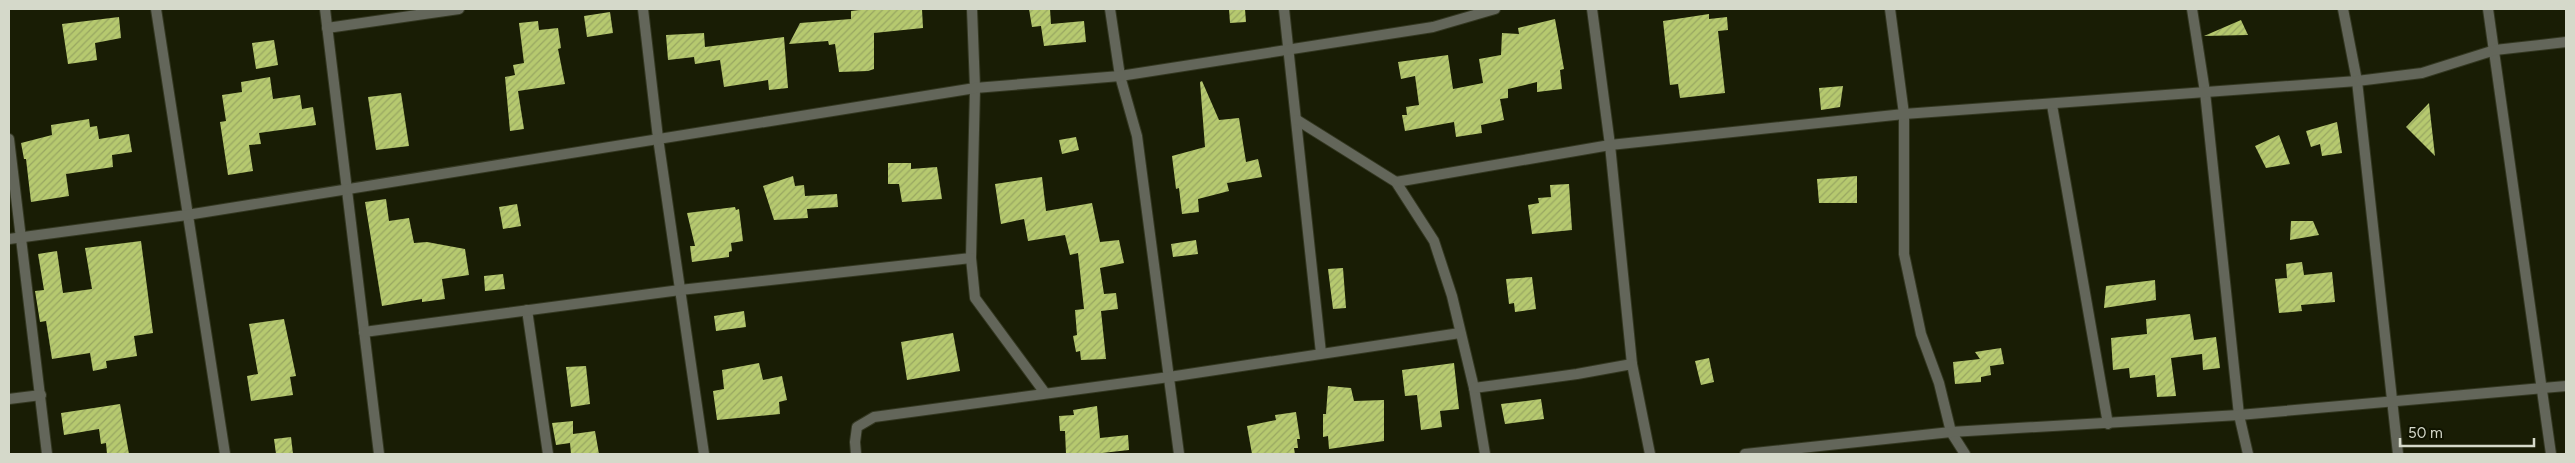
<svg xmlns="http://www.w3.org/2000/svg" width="2575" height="463" font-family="Figtree,sans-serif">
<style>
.building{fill:url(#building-hatch)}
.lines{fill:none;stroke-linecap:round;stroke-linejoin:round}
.minor-casing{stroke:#333721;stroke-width:12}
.minor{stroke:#63665a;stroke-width:10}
</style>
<defs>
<pattern id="building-hatch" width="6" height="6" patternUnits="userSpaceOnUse" patternTransform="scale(1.25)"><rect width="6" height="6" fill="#b6c96f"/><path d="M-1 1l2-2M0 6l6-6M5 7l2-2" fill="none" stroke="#98a762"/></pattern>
</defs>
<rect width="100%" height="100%" fill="#191d05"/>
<g class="building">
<polygon points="868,9 922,9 923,28 874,33 874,69 868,71 839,72 835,44 829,45 828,41 789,44 800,23 851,19 851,11"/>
<polygon points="1029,9 1050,9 1051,24 1084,21 1086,42 1044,46 1041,26 1032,27"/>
<polygon points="1229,9 1245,9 1246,22 1230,23"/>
<polygon points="610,12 613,33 587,37 584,16"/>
<polygon points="1709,14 1709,19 1727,17 1728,30 1718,31 1725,93 1680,98 1678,84 1670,85 1663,21"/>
<polygon points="119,17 121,38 95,43 97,60 68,64 62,24"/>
<polygon points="1555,19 1564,69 1560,70 1562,89 1537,92 1537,82 1508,89 1508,98 1500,99 1504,120 1481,125 1482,133 1456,137 1454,122 1405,131 1402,115 1407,115 1406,107 1419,105 1415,76 1401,79 1398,62 1448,55 1453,89 1483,83 1479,59 1501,55 1502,33 1519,34 1518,28"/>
<polygon points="2241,20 2248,35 2204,36"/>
<polygon points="538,21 539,30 558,28 561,48 558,49 565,84 518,91 524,129 510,131 505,77 515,75 513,65 524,63 519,23"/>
<polygon points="704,33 705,47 784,37 788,88 769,90 768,80 724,87 720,60 695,64 694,57 668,60 666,35"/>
<polygon points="274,40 278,65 256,69 252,43"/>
<polygon points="270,77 273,99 300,95 302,109 313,107 316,125 259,133 261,144 249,145 253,171 228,175 220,122 226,121 222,95 242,92 241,82"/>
<polygon points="1202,81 1219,120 1239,118 1246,162 1258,159 1262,177 1227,183 1229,191 1198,199 1199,212 1182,214 1179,188 1176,189 1172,156 1205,147 1200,82"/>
<polygon points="1843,86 1840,107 1821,110 1819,88"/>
<polygon points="401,93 409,146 376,150 368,97"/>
<polygon points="2429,103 2435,156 2406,127"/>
<polygon points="89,119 90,127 97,126 99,139 129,134 132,152 112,155 113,167 66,174 69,196 31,202 26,159 24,159 21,143 52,135 51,125"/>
<polygon points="2337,122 2342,153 2322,156 2320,144 2311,147 2306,131"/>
<polygon points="2279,135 2290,164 2266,168 2255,146"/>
<polygon points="1076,137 1079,150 1062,154 1059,140"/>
<polygon points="888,163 911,163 911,169 937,167 942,199 902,202 899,184 888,184"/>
<polygon points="793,176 795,186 804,185 805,196 837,194 838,207 807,209 808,218 774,220 763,186"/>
<polygon points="1857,176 1857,203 1819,203 1817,179"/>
<polygon points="1042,177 1046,211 1092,203 1100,242 1119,240 1124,263 1100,268 1104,294 1116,293 1118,309 1101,311 1106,359 1081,360 1080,351 1076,352 1073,336 1077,335 1075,310 1084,309 1078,253 1070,255 1065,235 1028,241 1024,219 1001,224 995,184"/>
<polygon points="1569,184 1572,230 1532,234 1528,205 1539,203 1538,198 1551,197 1550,185"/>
<polygon points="386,199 389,221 409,218 414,243 427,242 465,249 469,275 442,279 445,299 422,302 422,299 382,306 365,202"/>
<polygon points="517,204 521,226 503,229 499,207"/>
<polygon points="735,207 736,210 739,209 743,241 731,243 732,251 729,252 729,257 692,262 690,246 695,246 687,213"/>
<polygon points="2291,221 2313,221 2319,235 2290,240"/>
<polygon points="1196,240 1198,254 1173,257 1171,244"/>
<polygon points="141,241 153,333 134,336 137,356 106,361 107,368 93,371 90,353 52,359 46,321 40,322 35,291 44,290 38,254 57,251 63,293 92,289 85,248"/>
<polygon points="2302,262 2304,275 2332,272 2335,302 2301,305 2302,311 2279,313 2275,279 2287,278 2286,264"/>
<polygon points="1343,268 1346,308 1333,309 1328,269"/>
<polygon points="503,274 505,289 485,291 484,276"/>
<polygon points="1532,277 1536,309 1515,312 1514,303 1509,304 1506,279"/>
<polygon points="2155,280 2156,300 2104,308 2106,286"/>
<polygon points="744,311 746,327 716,331 714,316"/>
<polygon points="2190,314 2194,340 2216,337 2220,368 2203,370 2202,354 2171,358 2176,396 2157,397 2155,375 2130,378 2129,368 2113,370 2111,338 2147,334 2146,319"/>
<polygon points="284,319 296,376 290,377 293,395 251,401 247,376 258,374 249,324"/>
<polygon points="953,333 960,371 907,380 901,342"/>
<polygon points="2001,348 2004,364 1990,366 1991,375 1981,377 1981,382 1955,384 1953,362 1980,359 1975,352"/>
<polygon points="1709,358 1714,382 1701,385 1695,361"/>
<polygon points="759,363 763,380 782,376 787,400 779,402 780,414 717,420 713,391 724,389 722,370"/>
<polygon points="1454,363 1459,409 1440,411 1442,427 1421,430 1417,395 1405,396 1402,370"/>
<polygon points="586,366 590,404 571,407 566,367"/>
<polygon points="1328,386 1351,388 1354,401 1384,400 1384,441 1329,449 1328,436 1323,437 1323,414 1326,414"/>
<polygon points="1541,399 1544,419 1505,424 1501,404"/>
<polygon points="120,404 129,454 107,454 106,443 101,444 99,429 64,435 61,413"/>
<polygon points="1097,406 1100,438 1128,435 1129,450 1093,454 1066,454 1065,431 1060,431 1059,416 1074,415 1073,410"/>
<polygon points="1296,412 1300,439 1297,439 1298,448 1294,448 1295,454 1252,454 1247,426 1276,420 1275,415"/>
<polygon points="573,421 573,434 595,431 599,454 571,454 570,443 556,445 552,423"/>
<polygon points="291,437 293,454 276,454 274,439"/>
</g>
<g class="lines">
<g class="minor-casing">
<g id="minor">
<polyline points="156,9 225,454"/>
<polyline points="325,9 379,454"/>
<polyline points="643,9 658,138 704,454"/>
<polyline points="972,9 975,88 971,258 975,298 1045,393"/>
<polyline points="1110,9 1120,76 1137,136 1179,454"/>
<polyline points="1284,9 1321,353"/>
<polyline points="1592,9 1610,145 1632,364 1650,454"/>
<polyline points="1890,9 1904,114 1904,254 1921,334 1939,383 1951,432 1965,454"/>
<polyline points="2192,9 2205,92 2239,415 2248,454"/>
<polyline points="2343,9 2357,81 2398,454"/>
<polyline points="2488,9 2551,454"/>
<polyline points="327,28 459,9"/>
<polyline points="2052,105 2108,424"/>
<polyline points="1297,120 1396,182 1434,241 1452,296 1474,388 1485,454"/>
<polyline points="9,139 47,454"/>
<polyline points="1396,182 1610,145 1904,114 2357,81 2422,73 2495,50 2566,42"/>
<polyline points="9,239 187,215 975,88 1120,76 1433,27 1495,9"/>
<polyline points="527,310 548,454"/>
<polyline points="364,332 680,290 971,258"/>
<polyline points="1474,388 1577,374 1632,364"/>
<polyline points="9,399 41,395"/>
<polyline points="856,454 855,442 857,427 874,417 1169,377 1460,333"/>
<polyline points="1745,454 1951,432 2239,415 2566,386"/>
</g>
</g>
<use href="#minor" class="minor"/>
</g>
<rect width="2575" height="463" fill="none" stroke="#d5d9ca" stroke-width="20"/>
<path d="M2400 438v8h134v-8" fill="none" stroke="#d5d9ca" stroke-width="2.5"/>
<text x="2408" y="438" font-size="15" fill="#d5d9ca" stroke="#101400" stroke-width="4" paint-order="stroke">50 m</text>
</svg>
